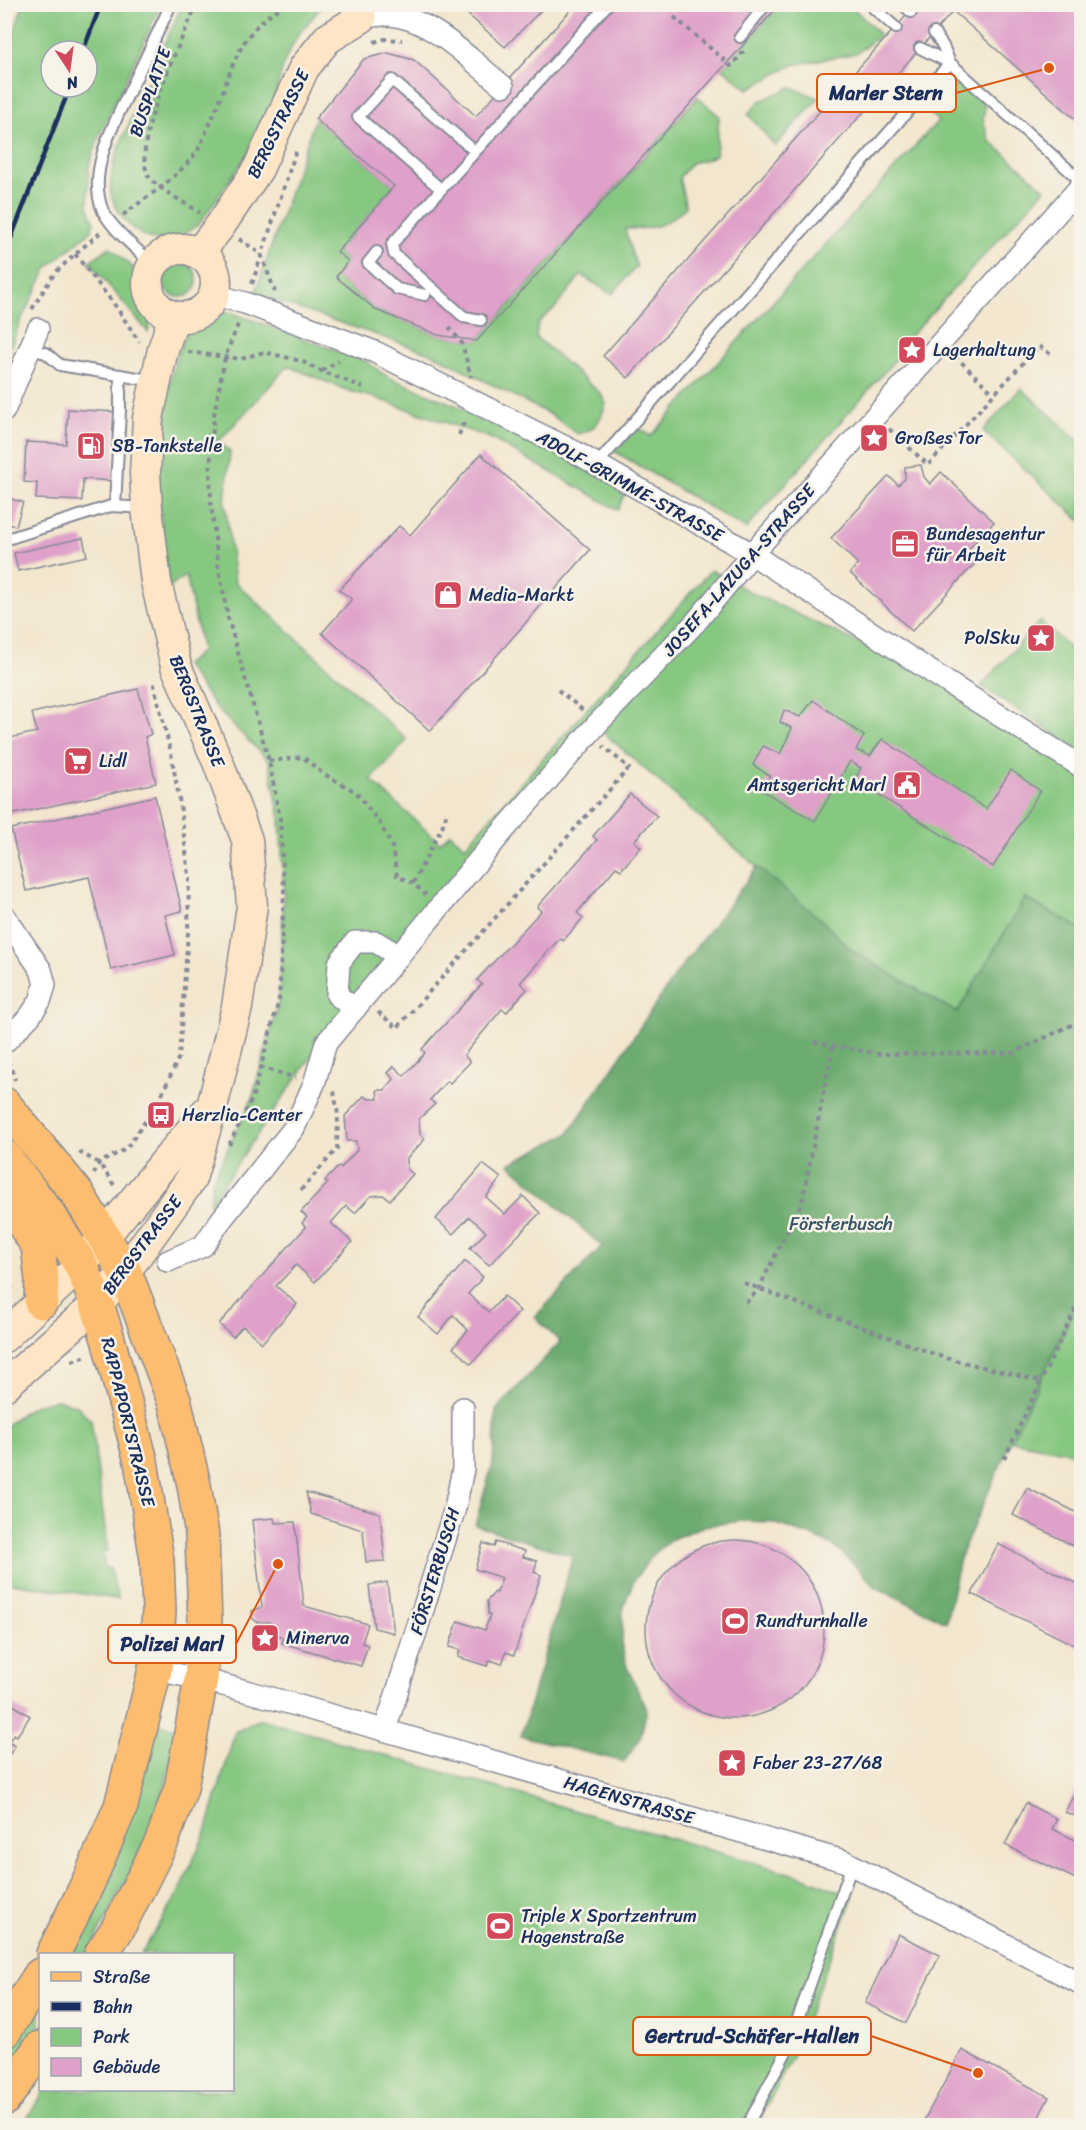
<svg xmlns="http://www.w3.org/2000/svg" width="1086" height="2130" font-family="Sriracha,sans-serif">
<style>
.green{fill:#87c881;stroke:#517c70;stroke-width:1.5;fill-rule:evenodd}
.forest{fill:#6dac6f;stroke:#446e66;stroke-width:1.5}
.building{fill:#dfa0c9}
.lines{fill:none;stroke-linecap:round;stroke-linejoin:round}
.lane-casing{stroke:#878a96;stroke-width:14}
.street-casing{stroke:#878a96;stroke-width:24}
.secondary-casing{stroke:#878a96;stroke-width:33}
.primary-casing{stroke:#878a96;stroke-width:36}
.path{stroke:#878a96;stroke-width:4;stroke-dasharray:4.5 4.5;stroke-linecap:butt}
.lane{stroke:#fff;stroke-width:10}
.street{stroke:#fff;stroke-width:21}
.secondary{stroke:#fee5c5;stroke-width:30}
.primary{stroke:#fcbd6f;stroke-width:33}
.rail{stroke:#1b2f5e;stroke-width:4.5}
.labels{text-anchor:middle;stroke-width:5;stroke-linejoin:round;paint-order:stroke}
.street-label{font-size:18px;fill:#1b2f5e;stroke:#f7f3e8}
.poi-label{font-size:18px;fill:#1b2f5e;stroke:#f7f3e8;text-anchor:start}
.park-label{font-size:18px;fill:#365567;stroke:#f7f3e8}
.leader{fill:none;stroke:#de5710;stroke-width:2}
.callout-dot{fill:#de5710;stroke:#f7f3e8;stroke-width:2}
.callout{fill:#f7f3e8;stroke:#de5710;stroke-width:2}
.callout-label{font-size:20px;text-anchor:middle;font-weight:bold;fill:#1b2f5e}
</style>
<rect width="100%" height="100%" fill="#f7f3e8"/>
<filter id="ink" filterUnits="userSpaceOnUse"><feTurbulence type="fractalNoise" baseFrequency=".0167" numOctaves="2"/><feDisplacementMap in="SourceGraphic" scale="12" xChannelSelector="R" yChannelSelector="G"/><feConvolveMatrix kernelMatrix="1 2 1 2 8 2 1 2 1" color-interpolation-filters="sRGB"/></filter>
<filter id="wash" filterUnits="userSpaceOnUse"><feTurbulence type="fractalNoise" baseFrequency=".008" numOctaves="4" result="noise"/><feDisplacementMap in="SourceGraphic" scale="24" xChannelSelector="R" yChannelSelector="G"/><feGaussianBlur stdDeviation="1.35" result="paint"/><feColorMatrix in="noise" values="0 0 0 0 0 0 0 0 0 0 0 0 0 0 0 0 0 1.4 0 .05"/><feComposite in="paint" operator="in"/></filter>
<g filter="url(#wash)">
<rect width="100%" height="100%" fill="#f3e6ce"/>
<g class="green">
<path d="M23,5H161L99,137L89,166L88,206L94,221L91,231L48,267L21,320L5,361L4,61ZM51,51H87V87H51Z"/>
<path d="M182,5H323L298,35L285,60L271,109L254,145L199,224C184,237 163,245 144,236C130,229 114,210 111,194C107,162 131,121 143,93C156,64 169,34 182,5Z"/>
<polygon points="780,5 850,5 880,35 857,53 793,65 748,89 722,68"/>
<polygon points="965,84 981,93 985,108 983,119 989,140 1045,189 902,345 902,352 746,529 614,451 637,427 651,436 938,121 925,109 943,88"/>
<polygon points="791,87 819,98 775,146 748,114 760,101"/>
<path d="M698,97L719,116L716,155L704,160L691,163L679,178L686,207C664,227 655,229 625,229L632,254L637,266L612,294L581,275L555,308L538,323L536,337L601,394L606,404C600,421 596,430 578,434L551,415L433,354L255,294L315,119L394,186L337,252L348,261L336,277L376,310L438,335L477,341Z"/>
<path d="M110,247L139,273C139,291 142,303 151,320L148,332L89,262Z"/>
<circle cx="180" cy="280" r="17"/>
<polygon points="230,312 365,361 388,377 505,426 626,490 618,510 490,438 376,398 349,391 288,366 219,441 230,452 225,502 235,582 407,740 371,780 440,843 450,833 465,846 711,570 748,591 959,690 1081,767 1081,929 1025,898 957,1013 854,952 597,727 323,1040 210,1203 212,1181 252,1099 279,1000 284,890 280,818 269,761 217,709 185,665 202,651 186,575 169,588 158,490 162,415 176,357 187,332 198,321 213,314"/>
<polygon points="1021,388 1081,443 1081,521 983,431"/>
<polygon points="1040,621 1081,658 1081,751 981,686"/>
<polygon points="1081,1295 1081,1454 1011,1441"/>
<path d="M59,1400L77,1406L91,1420L108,1551L102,1552L105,1568H110L118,1599L5,1582V1427C22,1412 36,1401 59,1400Z"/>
<polygon points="260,1719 807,1878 853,1897 793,2055 757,2125 22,2126 45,2090 232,2090 232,1954 141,1954 177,1896 207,1829 235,1732"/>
<polygon points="156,1724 178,1728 164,1789 150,1833 88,1954 65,1954"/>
<polygon points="40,2000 40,2025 5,2077 5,2052"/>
</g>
<polygon class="forest" points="757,867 819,918 854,952 957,1013 1025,898 1081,929 1081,1295 1011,1441 961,1554 946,1622 876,1587 837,1548 815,1537 770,1522 741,1521 704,1526 672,1539 653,1555 634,1580 623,1608 622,1646 627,1667 647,1709 640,1739 624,1762 521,1736 573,1556 475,1525 493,1462 496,1410 560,1342 535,1317 602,1246 509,1164 568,1134 676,974"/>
<g id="blocks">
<g class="building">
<polygon points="456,4 547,4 505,47"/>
<polygon points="576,4 780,4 477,341 438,335 376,310 336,277 348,261 337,252 394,186 315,119 364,59 388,53 414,60 476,116"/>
<polygon points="917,4 1082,4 1082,125 953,11 628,378 603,356 843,85"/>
<polygon points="1082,350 1082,362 1075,357"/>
<polygon points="68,409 116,412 113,481 83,479 82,501 36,499 37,483 24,482 26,442 66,444"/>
<polygon points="481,454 590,550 430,731 322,633 352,599 339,590 399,526 410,535"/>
<polygon points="921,465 924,477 930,484 941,472 994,522 969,549 980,558 912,631 850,573 858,564 831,538 889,476 898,485 905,479 905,467"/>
<polygon points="7,498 23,502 16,526 4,523 4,506"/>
<polygon points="83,538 87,556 18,571 14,553"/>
<polygon points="138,689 151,734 145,737 156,783 5,816 5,739 37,732 32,713"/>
<polygon points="813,700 864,736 856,750 870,756 882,739 986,809 1011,770 1040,791 993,867 855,780 861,768 850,761 815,821 761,790 770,776 753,765 763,746 780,754 792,728 780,722 784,710 800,717"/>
<polygon points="630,794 657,816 634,841 641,847 621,870 616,867 577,913 583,918 563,941 560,938 520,983 527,989 507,1012 502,1009 464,1055 470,1062 450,1083 447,1081 430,1100 435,1104 419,1119 420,1134 425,1139 407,1158 407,1169 413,1174 390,1200 383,1195 371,1196 355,1213 346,1206 331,1223 352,1242 315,1282 296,1265 276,1286 297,1304 262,1343 243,1326 233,1337 219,1324 306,1227 302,1223 307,1217 301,1212 328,1183 325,1181 339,1166 341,1168 357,1150 356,1141 347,1141 345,1116 364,1096 369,1099 378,1099 377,1090 385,1090 394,1079 388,1073 394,1066 404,1076 425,1053 422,1049 482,984 477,980 541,911 537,907 597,840 593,836"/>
<polygon points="155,796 182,911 165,915 175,955 111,970 89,877 26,891 11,829"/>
<polygon points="483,1164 501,1178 486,1197 505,1214 523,1196 540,1213 489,1265 470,1248 486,1232 479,1225 469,1217 453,1234 436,1219"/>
<polygon points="465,1261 483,1277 468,1294 479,1304 489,1312 504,1296 520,1311 471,1364 453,1348 468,1330 453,1315 438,1334 418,1317"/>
<polygon points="1027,1488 1082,1515 1082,1550 1013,1515"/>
<polygon points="306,1492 380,1513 385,1561 366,1562 363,1530 311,1514"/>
<polygon points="274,1518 275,1523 295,1522 304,1606 368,1624 362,1643 368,1645 361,1666 282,1643 283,1638 275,1633 269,1622 257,1622 252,1618 252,1611 262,1607 252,1520"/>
<circle cx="735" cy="1629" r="89"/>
<polygon points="496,1542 525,1551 523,1557 537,1561 534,1572 541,1575 514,1655 506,1652 502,1664 490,1660 487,1666 458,1657 460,1650 449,1647 458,1621 485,1630 490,1615 488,1614 487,1601 495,1592 497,1593 502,1578 475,1569 483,1543 494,1547"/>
<polygon points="998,1544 1082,1586 1082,1649 972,1594"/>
<polygon points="387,1582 394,1633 374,1628 369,1585"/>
<polygon points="10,1703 30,1716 17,1736 14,1734 8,1742 15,1746 4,1763 4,1711"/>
<polygon points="1082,1778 1082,1819 1065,1812"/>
<polygon points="1026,1803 1057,1819 1052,1829 1082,1843 1082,1882 1005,1845"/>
<polygon points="898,1934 940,1955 906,2023 865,2003"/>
<polygon points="962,2050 1049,2097 1034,2126 921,2126"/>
</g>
</g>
</g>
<g filter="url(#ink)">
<use href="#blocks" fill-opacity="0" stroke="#878a96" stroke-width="1.5"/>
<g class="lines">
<g class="lane-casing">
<g id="lane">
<polyline points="869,4 896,28"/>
<polyline points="903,4 911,12"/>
<polyline points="934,33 943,46 950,63"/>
<polyline points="740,37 766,4"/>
<polyline points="920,48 950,63 1082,182"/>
<polyline points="436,185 358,117 392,80 470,147"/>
<polyline points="377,252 368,263 397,289 425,295"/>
<path d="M154,265C139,252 111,228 103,211C85,170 118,116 135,80C147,55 159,30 171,4"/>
<polyline points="481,320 464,317 394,254 392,244 608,4"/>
<polyline points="29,349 46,353 60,365 155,381"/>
<polyline points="597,464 950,63"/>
<polyline points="115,506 120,411 120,375"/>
<polyline points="4,540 111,506 146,508"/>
<polyline points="747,2126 787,2050 852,1865"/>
</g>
</g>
<g class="street-casing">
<g id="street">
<path d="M361,18C368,17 376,15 384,15C428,14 470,60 503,86"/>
<polyline points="214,295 245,303 375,352 577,453 752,554 959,690 1082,767"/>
<polyline points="4,411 38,329"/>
<polyline points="4,915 41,970 45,985 40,1001 30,1016 4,1043"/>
<polyline points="355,1009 337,995 339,963 355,942 376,942 399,956"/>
<polyline points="168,1261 203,1246 221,1220 294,1128 314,1084 326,1043 504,830 598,723 695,623 752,554 1082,185"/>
<polyline points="155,1670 201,1679 264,1696 844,1861 1082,1984"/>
<polyline points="385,1730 455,1508 463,1469 463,1408"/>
</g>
</g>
<g class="secondary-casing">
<g id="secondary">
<circle cx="182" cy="283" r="34"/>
<polyline points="198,254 220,226 258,169 304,68 327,39 361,18 355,4"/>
<polyline points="4,1337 81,1265 206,1112"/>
<polyline points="4,1386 97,1304 125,1272 191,1179 213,1103 237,1007 252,906 247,840 218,762 176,666 156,582 147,508 145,473 148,418 163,349 174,317"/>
</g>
</g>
<g class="primary-casing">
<g id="primary">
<polyline points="4,1104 77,1193 125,1272 175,1403 194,1485 202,1535 205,1623 201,1679 181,1788 162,1841 118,1928 101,1954"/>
<polyline points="4,1156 50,1216 81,1265 97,1304 108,1339 141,1461 157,1560 159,1611 155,1670 121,1806 88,1883 53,1954"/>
<polyline points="4,1195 38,1246 42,1280 41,1302"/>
<polyline points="4,2032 40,1975"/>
<polyline points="4,2099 40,2048"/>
</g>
</g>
<g class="path">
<path d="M197,4C182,39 131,142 148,175C155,188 188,204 200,213"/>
<polyline points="674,17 731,66 744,51"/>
<polyline points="374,42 385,39 402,40"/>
<path d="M123,215C148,196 177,178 196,153C201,146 204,136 208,128C231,80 233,31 287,4"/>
<polyline points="239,239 261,254 275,292"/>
<polyline points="75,254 117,308 139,342"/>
<polyline points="252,284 296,151"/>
<polyline points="32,309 54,274 75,254 100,233"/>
<polyline points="449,327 462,343 471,377"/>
<polyline points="188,352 240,359 264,352 301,361 321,371 363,387"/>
<polyline points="955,356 993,393"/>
<polyline points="322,371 339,361"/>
<polyline points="889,429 928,465 1039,346 1050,354"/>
<polyline points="459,435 465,419"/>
<polyline points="558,690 584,711"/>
<polyline points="269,761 303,757 322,773 356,792 380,823 392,847 397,876 413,883 426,895"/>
<polyline points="413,883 442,827 447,813"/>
<polyline points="378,1012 397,1028 629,768 603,746"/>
<polyline points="814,1042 879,1054 1013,1053 1082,1020"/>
<polyline points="7,1062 11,1066 15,1080"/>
<polyline points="260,1067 296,1078"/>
<polyline points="229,1145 252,1099 279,1000 284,890 280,818 269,761 228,618 218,564 211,504 210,470 214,415 225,357 239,322"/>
<polyline points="79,1152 99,1163 114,1185"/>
<polyline points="94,1174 99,1163 126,1149 158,1103 179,1057 188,932 189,875 180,804 171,753 153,681"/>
<polyline points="301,1190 337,1149 338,1115 334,1091"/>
<polyline points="744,1283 942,1357 1040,1381"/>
<polyline points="4,1296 14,1285 14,1282"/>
<polyline points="746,1303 758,1290 802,1202 833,1045"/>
<polyline points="72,1361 87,1356"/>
<polyline points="1004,1459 1082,1295"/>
</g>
<use href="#lane" class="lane"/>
<use href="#street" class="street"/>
<use href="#secondary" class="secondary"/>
<use href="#primary" class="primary"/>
<g class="rail">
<polyline points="83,51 101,4"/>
<polyline points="4,256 70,87"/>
</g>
</g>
</g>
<defs>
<g id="sight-square" transform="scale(1.5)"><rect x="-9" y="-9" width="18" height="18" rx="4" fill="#d1495b" stroke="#f7f3e8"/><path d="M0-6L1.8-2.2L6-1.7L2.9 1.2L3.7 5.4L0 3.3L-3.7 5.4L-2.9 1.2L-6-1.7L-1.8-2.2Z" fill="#fff"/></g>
<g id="fuel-square" transform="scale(1.5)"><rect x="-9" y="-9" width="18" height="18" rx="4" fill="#d1495b" stroke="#f7f3e8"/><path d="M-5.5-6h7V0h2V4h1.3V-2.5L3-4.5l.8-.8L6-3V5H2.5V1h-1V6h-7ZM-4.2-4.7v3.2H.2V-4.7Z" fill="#fff"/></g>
<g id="office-square" transform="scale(1.5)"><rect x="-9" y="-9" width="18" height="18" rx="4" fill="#d1495b" stroke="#f7f3e8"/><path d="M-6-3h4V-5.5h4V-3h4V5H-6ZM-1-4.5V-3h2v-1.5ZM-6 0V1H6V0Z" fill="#fff"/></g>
<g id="shop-square" transform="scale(1.5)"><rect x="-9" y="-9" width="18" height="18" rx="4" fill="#d1495b" stroke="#f7f3e8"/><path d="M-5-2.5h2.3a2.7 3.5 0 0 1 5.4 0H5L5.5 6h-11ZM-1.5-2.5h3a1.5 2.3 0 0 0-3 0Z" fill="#fff"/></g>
<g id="supermarket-square" transform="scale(1.5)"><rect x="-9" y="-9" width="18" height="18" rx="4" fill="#d1495b" stroke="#f7f3e8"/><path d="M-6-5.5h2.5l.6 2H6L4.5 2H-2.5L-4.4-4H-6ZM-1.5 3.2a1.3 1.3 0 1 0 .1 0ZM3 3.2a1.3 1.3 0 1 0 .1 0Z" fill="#fff"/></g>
<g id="civic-square" transform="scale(1.5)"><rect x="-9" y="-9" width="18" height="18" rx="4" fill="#d1495b" stroke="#f7f3e8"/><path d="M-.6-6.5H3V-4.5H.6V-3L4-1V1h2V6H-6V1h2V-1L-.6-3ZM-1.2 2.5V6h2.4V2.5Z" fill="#fff"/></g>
<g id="bus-square" transform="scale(1.5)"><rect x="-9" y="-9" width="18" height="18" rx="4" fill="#d1495b" stroke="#f7f3e8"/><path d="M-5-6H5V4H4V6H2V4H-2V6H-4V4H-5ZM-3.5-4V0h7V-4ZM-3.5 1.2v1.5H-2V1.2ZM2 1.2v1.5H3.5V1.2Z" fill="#fff"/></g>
<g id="stadium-square" transform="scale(1.5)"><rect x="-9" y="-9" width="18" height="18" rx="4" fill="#d1495b" stroke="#f7f3e8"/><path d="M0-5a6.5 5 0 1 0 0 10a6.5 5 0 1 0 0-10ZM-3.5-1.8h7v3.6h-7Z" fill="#fff"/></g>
</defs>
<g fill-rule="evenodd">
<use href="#sight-square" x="912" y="350"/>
<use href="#sight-square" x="874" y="438"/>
<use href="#fuel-square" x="91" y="446"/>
<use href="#office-square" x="905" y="544"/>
<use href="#shop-square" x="448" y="595"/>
<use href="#sight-square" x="1041" y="638"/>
<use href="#supermarket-square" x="78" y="761"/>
<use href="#civic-square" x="907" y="785"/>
<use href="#bus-square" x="161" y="1115"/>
<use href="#stadium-square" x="735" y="1621"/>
<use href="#sight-square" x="265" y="1638"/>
<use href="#sight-square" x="732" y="1763"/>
<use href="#stadium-square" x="500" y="1926"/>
</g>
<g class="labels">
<g class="street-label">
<text transform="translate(150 92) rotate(-71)" y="6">BUSPLATTE</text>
<text transform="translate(278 124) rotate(-64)" y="6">BERGSTRASSE</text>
<text transform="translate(630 486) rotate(29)" y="6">ADOLF-GRIMME-STRASSE</text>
<text transform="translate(739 570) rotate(-49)" y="6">JOSEFA-LAZUGA-STRASSE</text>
<text transform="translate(197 711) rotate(68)" y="6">BERGSTRASSE</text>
<text transform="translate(142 1245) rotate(-53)" y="6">BERGSTRASSE</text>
<text transform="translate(128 1422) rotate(76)" y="6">RAPPAPORTSTRASSE</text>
<text transform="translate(435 1571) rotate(-73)" y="6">FÖRSTERBUSCH</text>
<text transform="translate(629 1800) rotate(16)" y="6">HAGENSTRASSE</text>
</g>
<g class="poi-label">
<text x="933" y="356">Lagerhaltung</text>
<text x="895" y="444">Großes Tor</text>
<text x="112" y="452">SB-Tankstelle</text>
<text x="926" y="540">Bundesagentur<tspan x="926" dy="21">für Arbeit</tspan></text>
<text x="469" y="601">Media-Markt</text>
<text x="1020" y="644" text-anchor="end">PolSku</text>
<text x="99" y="767">Lidl</text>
<text x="886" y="791" text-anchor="end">Amtsgericht Marl</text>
<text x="182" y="1121">Herzlia-Center</text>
<text x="756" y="1627">Rundturnhalle</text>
<text x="286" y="1644">Minerva</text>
<text x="753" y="1769">Faber 23-27/68</text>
<text x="521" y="1922">Triple X Sportzentrum<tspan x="521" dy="21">Hagenstraße</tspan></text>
</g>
<g class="park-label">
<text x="841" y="1230">Försterbusch</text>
</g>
</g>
<path class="leader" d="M1049 68L956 93M278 1564L236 1644M978 2073L871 2036"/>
<g class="callout-dot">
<circle cx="1049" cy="68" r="6"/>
<circle cx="278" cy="1564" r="6"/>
<circle cx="978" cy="2073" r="6"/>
</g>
<g class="callout">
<rect x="817" y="74" width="139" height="38" rx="6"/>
<rect x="108" y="1625" width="128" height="38" rx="6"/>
<rect x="633" y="2017" width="238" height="38" rx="6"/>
</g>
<g class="callout-label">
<text x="886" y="100">Marler Stern</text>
<text x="172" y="1651">Polizei Marl</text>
<text x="752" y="2043">Gertrud-Schäfer-Hallen</text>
</g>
<rect width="1086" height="2130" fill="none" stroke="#f7f3e8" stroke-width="24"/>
<rect x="39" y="1953" width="195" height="138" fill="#f7f3e8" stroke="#9fa5b1" stroke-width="1.5"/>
<rect x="51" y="1972" width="30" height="9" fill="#fcbd6f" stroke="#9fa5b1" stroke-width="1.5"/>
<text x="93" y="1983" font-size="18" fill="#1b2f5e">Straße</text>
<rect x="51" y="2002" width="30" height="9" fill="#1b2f5e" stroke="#9fa5b1" stroke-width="1.5"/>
<text x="93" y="2013" font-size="18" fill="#1b2f5e">Bahn</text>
<rect x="51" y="2028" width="30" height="18" fill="#87c881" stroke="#9fa5b1" stroke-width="1.5"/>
<text x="93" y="2043" font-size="18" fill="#1b2f5e">Park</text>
<rect x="51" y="2058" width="30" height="18" fill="#dfa0c9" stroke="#9fa5b1" stroke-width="1.5"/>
<text x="93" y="2073" font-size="18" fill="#1b2f5e">Gebäude</text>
<g transform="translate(69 69) rotate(167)"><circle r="28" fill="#f7f3e8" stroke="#9fa5b1" stroke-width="1.5"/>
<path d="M0-4.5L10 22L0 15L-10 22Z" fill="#d1495b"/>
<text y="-9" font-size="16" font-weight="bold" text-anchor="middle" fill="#1b2f5e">N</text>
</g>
</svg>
